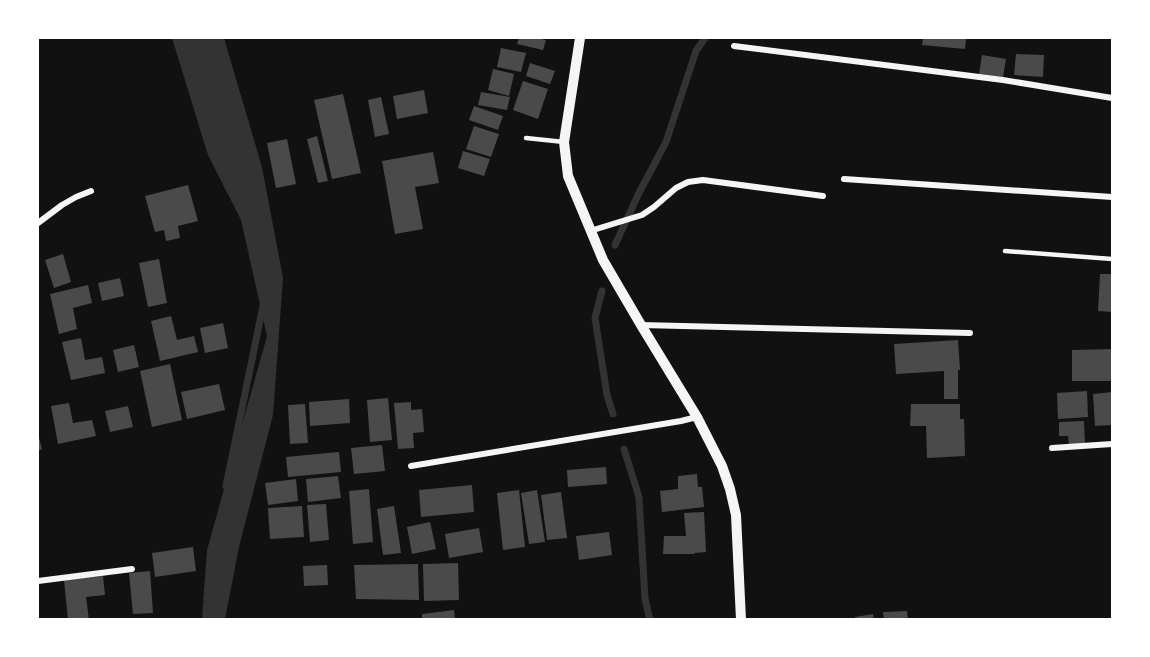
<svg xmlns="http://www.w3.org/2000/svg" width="1150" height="657" font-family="'IBM Plex Serif',serif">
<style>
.water{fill:#333}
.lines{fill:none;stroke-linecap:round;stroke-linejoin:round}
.stream{stroke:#333;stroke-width:7}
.building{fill:#4a4a4a}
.service{stroke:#f5f5f5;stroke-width:4.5}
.minor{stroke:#f5f5f5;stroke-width:6}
.tertiary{stroke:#f5f5f5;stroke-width:10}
</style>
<rect width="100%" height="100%" fill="#111"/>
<polygon class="water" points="172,38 224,38 262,167 283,278 273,415 239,547 225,619 202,619 207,550 267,336 241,220 208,155"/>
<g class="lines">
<g class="stream">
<polyline points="615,245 639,193 666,142 696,51 705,38"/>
<polyline points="602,291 595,318 607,395 613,414"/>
<polyline points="624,449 639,497 645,599 650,620"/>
<polyline points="226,486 263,306"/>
</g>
</g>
<g class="building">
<polygon points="519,38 536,38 546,40 543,50 517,44"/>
<polygon points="923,38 966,38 965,49 922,45"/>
<polygon points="501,48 526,53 521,72 497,67"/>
<polygon points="1016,54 1044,55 1043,77 1014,75"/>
<polygon points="982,55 1006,59 1003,77 979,74"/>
<polygon points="530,63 555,71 550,84 526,76"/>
<polygon points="493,69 514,74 509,96 488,90"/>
<polygon points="523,81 548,89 538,119 513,110"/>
<polygon points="424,90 428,113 397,119 393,96"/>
<polygon points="481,92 510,97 507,110 478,105"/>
<polygon points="343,94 361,173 332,179 314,100"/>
<polygon points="381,97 389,134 375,137 368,100"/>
<polygon points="474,106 503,116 498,130 469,120"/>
<polygon points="474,126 499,134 491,157 466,149"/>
<polygon points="317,136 328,181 318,183 307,139"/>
<polygon points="287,139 296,184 276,188 267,143"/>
<polygon points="463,151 490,159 484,176 458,168"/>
<polygon points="433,152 439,183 415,187 423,229 395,234 382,161"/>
<polygon points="188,185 198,221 178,226 180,238 166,241 164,230 155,232 145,196"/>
<polygon points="63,254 71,282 54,288 45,260"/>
<polygon points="159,259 167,303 148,307 139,263"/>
<polygon points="1100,274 1112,274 1112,312 1098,311"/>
<polygon points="120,278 124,296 102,301 98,283"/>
<polygon points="88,285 92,303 73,308 77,329 59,334 50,294"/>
<polygon points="171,316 177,340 194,336 198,352 160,361 151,321"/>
<polygon points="223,323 228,348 205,353 200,328"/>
<polygon points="81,338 85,360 102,357 105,373 71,380 62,342"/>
<polygon points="958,340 960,370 958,370 958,399 944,399 944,371 896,374 894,344"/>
<polygon points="134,345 139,367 118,372 113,350"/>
<polygon points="1112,349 1112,381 1072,381 1072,350"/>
<polygon points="170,364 182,420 152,427 140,371"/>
<polygon points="219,384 225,410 187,419 181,392"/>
<polygon points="1087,391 1088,417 1058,419 1057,393"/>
<polygon points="1112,392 1112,425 1095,426 1093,394"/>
<polygon points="388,398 392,440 370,442 367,400"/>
<polygon points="349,399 350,423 310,426 309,402"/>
<polygon points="411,402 411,410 422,409 424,432 413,433 414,448 398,449 394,403"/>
<polygon points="69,403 73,423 92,420 96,436 58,444 51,406"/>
<polygon points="305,404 308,443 290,444 288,405"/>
<polygon points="911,404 960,404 960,419 964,419 965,456 927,458 926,426 910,426"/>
<polygon points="128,406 133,427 110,432 105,411"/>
<polygon points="1084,421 1085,444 1069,445 1068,436 1059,436 1059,422"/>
<polygon points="38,434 42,449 38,451"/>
<polygon points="382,445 385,471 354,474 351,448"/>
<polygon points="339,452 341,472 288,477 286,457"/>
<polygon points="606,467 607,484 568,487 567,470"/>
<polygon points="697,474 698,487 702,487 704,507 662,512 660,491 678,489 678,476"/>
<polygon points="338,476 341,498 308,502 306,479"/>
<polygon points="296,479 298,501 268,505 265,483"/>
<polygon points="472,485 474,512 421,517 419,490"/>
<polygon points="369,489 373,542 353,544 349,491"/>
<polygon points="519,490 525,547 503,550 497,493"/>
<polygon points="537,490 545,542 529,544 521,493"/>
<polygon points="561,492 567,538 547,540 541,495"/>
<polygon points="326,504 329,540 310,542 307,505"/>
<polygon points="302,506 304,537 270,539 268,508"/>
<polygon points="394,506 401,553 383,555 377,509"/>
<polygon points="704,512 706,552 695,553 694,554 663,554 664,536 686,536 684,513"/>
<polygon points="430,522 436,549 412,554 407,527"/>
<polygon points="479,528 483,552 449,558 445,534"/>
<polygon points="609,532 612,555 579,560 576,536"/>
<polygon points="193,547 196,571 155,577 152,553"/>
<polygon points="458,563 459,600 424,601 423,564"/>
<polygon points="418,564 419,600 356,599 354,565"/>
<polygon points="327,565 328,585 304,586 303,566"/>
<polygon points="150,571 153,613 133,614 129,573"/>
<polygon points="103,576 105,595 86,597 89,620 68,620 64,580"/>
<polygon points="454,610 455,620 422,620 422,614"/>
<polygon points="907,611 908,620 884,620 883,612"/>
<polygon points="873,614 874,620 855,620 855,617"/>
</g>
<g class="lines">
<g class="service">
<polyline points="526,138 564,142"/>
<polyline points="1005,251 1112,259"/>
</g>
<g class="minor">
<polyline points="734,46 1003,80 1112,98"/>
<polyline points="844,179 1112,197"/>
<polyline points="38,223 62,205 76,197 91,191"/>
<polyline points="590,231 642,215 654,207 676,188 688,182 703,180 823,196"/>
<polyline points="641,325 970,333"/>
<polyline points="1052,448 1112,444"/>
<polyline points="411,466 681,421 697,417"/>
<polyline points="38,581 132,569"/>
</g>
<polyline class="tertiary" points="580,38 564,142 568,176 603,260 641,325 697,417 722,466 730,489 736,515 741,620"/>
</g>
<rect width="1150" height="657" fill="none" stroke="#ffffff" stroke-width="78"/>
</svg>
